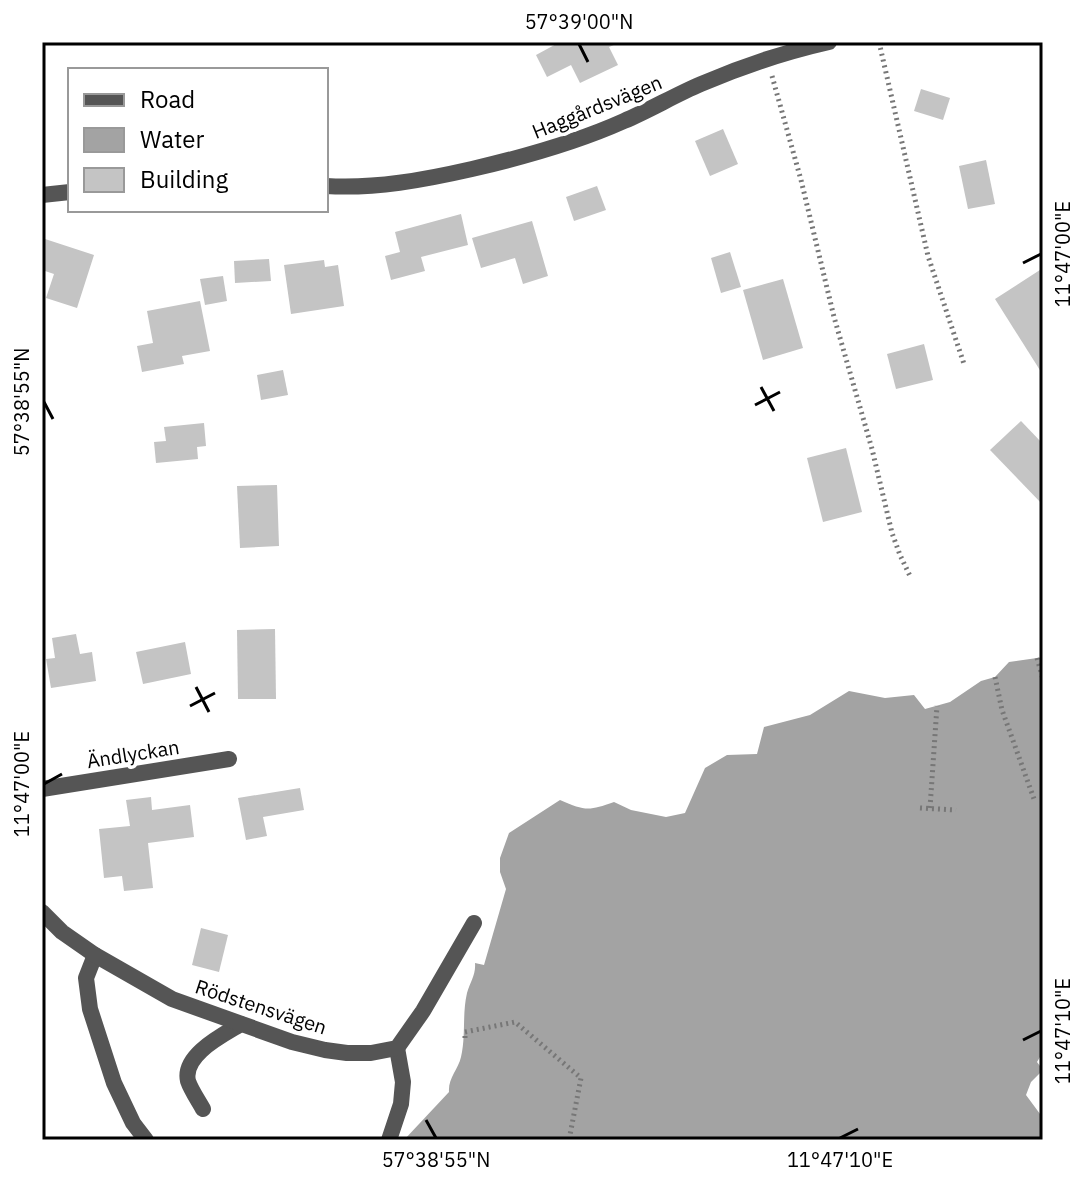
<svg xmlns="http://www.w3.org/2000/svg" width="1085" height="1182" font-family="'IBM Plex Sans',sans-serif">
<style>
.water{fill:#a3a3a3}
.building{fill:#c4c4c4}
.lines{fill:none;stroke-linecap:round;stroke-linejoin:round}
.path{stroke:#777;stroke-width:5;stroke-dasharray:2 4;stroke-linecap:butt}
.lane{stroke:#555;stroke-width:16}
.street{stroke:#555;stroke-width:16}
.ticks{fill:none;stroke:#000;stroke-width:3}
.labels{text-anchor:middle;stroke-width:7;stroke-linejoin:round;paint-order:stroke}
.street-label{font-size:20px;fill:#000;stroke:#fff}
.neatline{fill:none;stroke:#000;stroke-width:3}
.ticks-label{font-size:20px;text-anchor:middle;fill:#000}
</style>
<rect width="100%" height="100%" fill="#fff"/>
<path class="water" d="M1037,658H1043V1052L1037,1062L1043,1070L1031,1082L1026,1095L1043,1118V1140H404L449,1092C448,1078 458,1070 461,1057C466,1036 462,1014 467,993C470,982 476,975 475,963L484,965L506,889L500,872V858L509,833L560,800C585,811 589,811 614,802L631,810L666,817L685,813L705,768L727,755L757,754L764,727L810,715L849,691L885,698L914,695L925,709L950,702L981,681L995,677L1009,662Z"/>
<g class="building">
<polygon points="560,42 621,42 609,47 618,65 580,83 571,65 547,77 536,55"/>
<polygon points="921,89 950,98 943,120 914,111"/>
<polygon points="723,129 738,164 710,176 695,141"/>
<polygon points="986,160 995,204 968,209 959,166"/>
<polygon points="597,186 606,210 574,221 566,197"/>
<polygon points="461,214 468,245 421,257 425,271 391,280 385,256 400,252 395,232"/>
<polygon points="532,221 548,276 523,284 515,258 481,268 472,238"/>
<polygon points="42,238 94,255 77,308 46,298 54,274 42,270"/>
<polygon points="730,252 741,287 721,293 711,258"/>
<polygon points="269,259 271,281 235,283 234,261"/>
<polygon points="324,260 325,267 338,265 344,306 291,314 284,265"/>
<polygon points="1043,268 1043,375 995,299"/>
<polygon points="223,276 227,301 205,305 200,279"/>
<polygon points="783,279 803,348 763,360 743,290"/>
<polygon points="200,301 210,351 182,356 184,364 142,372 137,346 153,343 147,311"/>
<polygon points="924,344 933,380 896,389 887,354"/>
<polygon points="283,370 288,395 261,400 257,375"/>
<polygon points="1021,421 1043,444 1043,505 990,450"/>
<polygon points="204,423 206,446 197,447 198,459 156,463 154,442 166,441 164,427"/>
<polygon points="846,448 862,512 823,522 807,458"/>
<polygon points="277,485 279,546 240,548 237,486"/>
<polygon points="275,629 276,699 238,699 237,630"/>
<polygon points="76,634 80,654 92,652 96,681 51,688 46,659 55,658 52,638"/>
<polygon points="185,642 191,674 143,684 136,652"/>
<polygon points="300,788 304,810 263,817 267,836 246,840 238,798"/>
<polygon points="151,797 152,810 190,805 194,837 148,843 153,888 124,891 122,876 104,878 99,829 130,826 126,800"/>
<polygon points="201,928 228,935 219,972 192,965"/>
</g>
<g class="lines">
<g class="path">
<polyline points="879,42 928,256 964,364"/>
<polyline points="772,76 801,180 834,317 872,449 892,533 900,555 910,576"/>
<polyline points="1037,658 1043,679"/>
<polyline points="995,677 1002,710 1034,799"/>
<polyline points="920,808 956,810"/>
<polyline points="930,808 937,706"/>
<polyline points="465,1038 465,1032 515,1022 581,1078 569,1140"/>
</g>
<g class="lane">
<polyline points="95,955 86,978 90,1009 114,1083 133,1123 146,1140"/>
<path d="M203,1109C198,1100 191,1090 188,1081C182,1055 223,1035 241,1024"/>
<polyline points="389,1140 401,1104 403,1082 397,1048"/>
</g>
<g class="street">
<path d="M326,186C375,189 424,180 472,169C524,157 575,143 624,121C650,110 675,95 701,84C743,66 785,52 829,42"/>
<polyline points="42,195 70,192"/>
<polyline points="42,789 229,759"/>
<polyline points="42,912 62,932 95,955 172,999 292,1042 325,1050 347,1053 371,1053 397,1048 423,1011 474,923"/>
</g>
</g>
<path class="ticks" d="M579,44L588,62M1023,263L1041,254M761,387L774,411M44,402L53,419M755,405L780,392M196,687L209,712M190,706L215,693M44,784L62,774M1023,1040L1041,1031M426,1120L436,1138M840,1138L858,1129"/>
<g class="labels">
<g class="street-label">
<text transform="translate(597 107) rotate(-22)" y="7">Haggårdsvägen</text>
<text transform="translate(133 754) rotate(-9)" y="7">Ändlyckan</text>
<text transform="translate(261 1007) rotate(18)" y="7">Rödstensvägen</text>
</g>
</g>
<rect width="1085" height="1182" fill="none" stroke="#ffffff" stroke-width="88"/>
<rect x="68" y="68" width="260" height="144" fill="#ffffff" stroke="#999999" stroke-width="2"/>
<rect x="84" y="94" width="40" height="12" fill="#555555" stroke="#999999" stroke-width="2"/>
<text x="140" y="108" font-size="24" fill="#000000">Road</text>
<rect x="84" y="128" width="40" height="24" fill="#a3a3a3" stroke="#999999" stroke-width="2"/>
<text x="140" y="148" font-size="24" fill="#000000">Water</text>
<rect x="84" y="168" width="40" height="24" fill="#c4c4c4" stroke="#999999" stroke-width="2"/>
<text x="140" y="188" font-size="24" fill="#000000">Building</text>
<rect x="44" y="44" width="997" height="1094" class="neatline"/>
<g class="ticks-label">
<text x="579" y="29">57°39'00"N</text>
<text transform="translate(1063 254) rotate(-90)" y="7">11°47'00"E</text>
<text transform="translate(22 402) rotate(-90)" y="7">57°38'55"N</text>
<text transform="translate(22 784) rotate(-90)" y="7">11°47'00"E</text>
<text transform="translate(1063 1031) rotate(-90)" y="7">11°47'10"E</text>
<text x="436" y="1167">57°38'55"N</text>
<text x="840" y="1167">11°47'10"E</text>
</g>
</svg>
